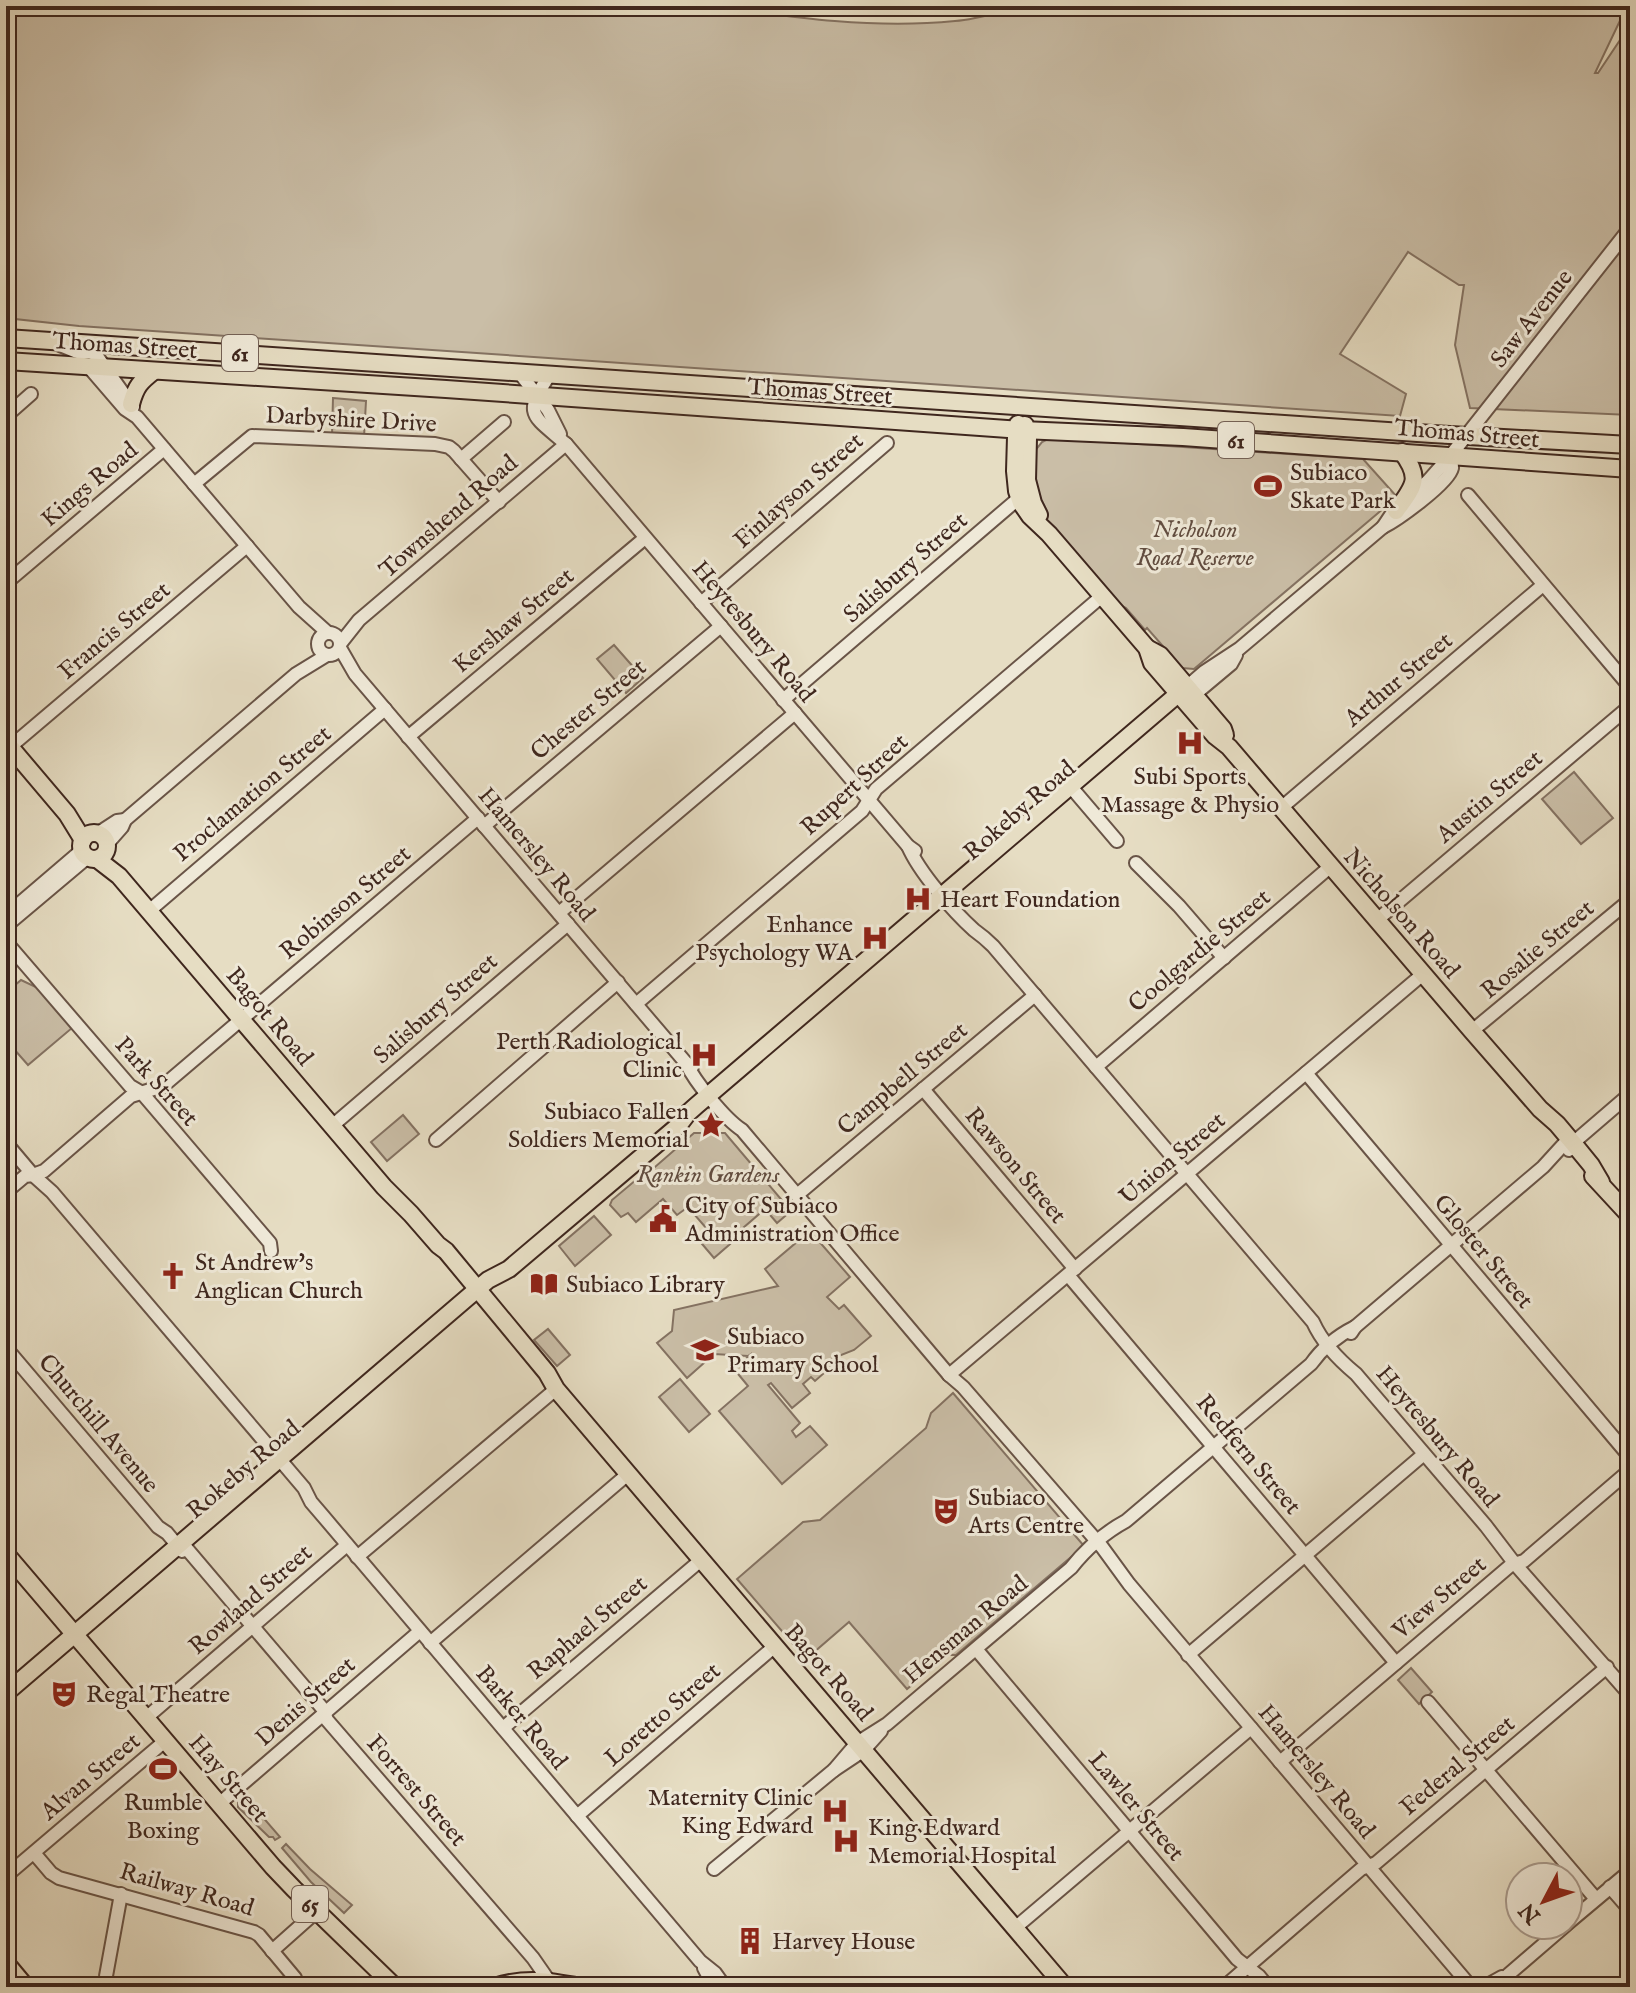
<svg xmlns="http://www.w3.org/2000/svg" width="1636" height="1993" font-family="'IM FELL English',serif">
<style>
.green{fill:#cabea7;stroke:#847262;stroke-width:2}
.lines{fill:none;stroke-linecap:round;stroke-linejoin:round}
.minor-casing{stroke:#695447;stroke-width:16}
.major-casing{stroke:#3f271e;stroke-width:20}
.minor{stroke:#efe9d8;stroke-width:12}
.major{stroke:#e6ddc3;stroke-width:16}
.labels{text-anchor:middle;stroke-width:6;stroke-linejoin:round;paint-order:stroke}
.shield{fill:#efe9d8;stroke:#746156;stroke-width:2}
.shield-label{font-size:22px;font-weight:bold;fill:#3f271e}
.street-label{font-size:24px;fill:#3f271e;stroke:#efe9d8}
.poi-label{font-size:24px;fill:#3f271e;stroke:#efe9d8;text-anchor:start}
.park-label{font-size:24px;font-style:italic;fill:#624d40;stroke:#efe9d8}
</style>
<rect width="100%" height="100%" fill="#e6ddc3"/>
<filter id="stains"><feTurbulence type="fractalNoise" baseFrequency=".0025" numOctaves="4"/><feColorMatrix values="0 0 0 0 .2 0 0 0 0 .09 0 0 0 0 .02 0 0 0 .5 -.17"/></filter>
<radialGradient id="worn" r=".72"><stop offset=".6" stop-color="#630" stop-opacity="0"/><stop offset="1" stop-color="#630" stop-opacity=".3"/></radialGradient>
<g class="green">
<path d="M6,6H716C795,18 874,29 955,21C979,19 1003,11 1027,6H1627L1595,73H1598L1630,25V415L1470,408L1455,345L1464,285H1459L1408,252L1340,354L1406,394L1400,416L79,326L6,318Z"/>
<polygon points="333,398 366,401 364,437 332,435"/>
<polygon points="1050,438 1363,459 1397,497 1194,669 1182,668 1147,628 1145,630 1126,608 1120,605 1047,520 1034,495 1033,453 1042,442"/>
<polygon points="614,645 643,678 626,693 597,659"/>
<polygon points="1574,772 1613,818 1581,844 1542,799"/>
<polygon points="21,980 38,988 72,1028 28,1065 6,1040 6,993"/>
<polygon points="403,1115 419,1134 387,1161 371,1142"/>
<polygon points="694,1133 725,1133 791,1211 777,1223 765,1209 743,1228 745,1231 714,1258 697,1238 707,1229 688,1207 677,1215 663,1199 636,1222 628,1213 621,1217 610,1205 612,1200 637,1179 639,1181"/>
<polygon points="594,1216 611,1235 575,1266 559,1246"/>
<polygon points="810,1231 850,1277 827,1297 839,1309 844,1305 871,1336 854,1350 826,1361 831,1367 815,1381 811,1377 803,1384 810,1393 792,1408 771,1383 768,1385 800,1423 792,1431 796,1437 810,1426 827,1445 782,1484 719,1411 748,1386 734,1369 748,1357 751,1356 751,1354 748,1356 714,1354 687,1378 657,1343 672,1331 674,1310 778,1286 765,1269"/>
<polygon points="548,1329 570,1355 557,1366 534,1340"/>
<polygon points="680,1379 710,1414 689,1432 659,1397"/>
<polygon points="953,1393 1084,1546 956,1655 948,1655 907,1689 849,1622 806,1659 737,1579 803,1522 820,1520 926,1428 931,1413"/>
<polygon points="1411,1668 1432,1692 1419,1704 1398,1680"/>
<polygon points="247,1799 280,1837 275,1840 273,1837 269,1837 238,1807 238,1801"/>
<polygon points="286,1844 310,1869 352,1905 344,1913 311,1882 282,1848"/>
</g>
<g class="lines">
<g class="minor-casing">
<g id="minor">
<polyline points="60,345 77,352 90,352 96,355 133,407"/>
<polyline points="88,366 125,409 137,417 299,607 328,633"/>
<polyline points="519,372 548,410 560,434"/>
<path d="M550,374C523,415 531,414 566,444L908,846L915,851"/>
<polyline points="6,416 31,394"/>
<polyline points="461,459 504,422"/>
<polyline points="194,484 252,436 435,444 449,447 454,451 499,502"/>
<polyline points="1468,495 1630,687"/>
<polyline points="1383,527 1391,515 1428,481 1451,455 1630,228"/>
<polyline points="6,583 164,449"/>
<polyline points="701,603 887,443"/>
<circle cx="329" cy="644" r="11"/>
<polyline points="340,644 359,620 566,444"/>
<polyline points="340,648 355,674 686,1063 692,1067"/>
<path d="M1182,691L1204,672L1239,649L1383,527C1397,520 1449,483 1452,468C1452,465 1451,457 1451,455"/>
<polyline points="783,700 1019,498"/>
<polyline points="1188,700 1231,664 1236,655"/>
<polyline points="408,737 645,538"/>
<polyline points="10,747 247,546"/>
<polyline points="1071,787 1117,841"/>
<polyline points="1281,808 1543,585"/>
<polyline points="484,826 721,626"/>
<polyline points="97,834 117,821 125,820"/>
<polyline points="107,844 122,827 125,820 296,674 327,655"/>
<path d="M908,846C919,872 953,911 974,930C981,935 987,940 993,946L1313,1322C1322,1342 1339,1360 1356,1374L1486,1526L1515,1564L1630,1695"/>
<polyline points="1136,863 1179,906 1224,958"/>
<polyline points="149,911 385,709"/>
<polyline points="559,913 795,713"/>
<polyline points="6,915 82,850"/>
<polyline points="1377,920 1630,706"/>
<polyline points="6,926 88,857"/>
<polyline points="6,942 130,1086 142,1093 270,1243 271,1251"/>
<polyline points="636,1004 862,811 876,789 1102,596"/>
<polyline points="1472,1031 1630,900"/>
<path d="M686,1063C695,1082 725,1119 742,1130L949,1375L963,1387L1102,1547L1129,1584L1471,1987"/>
<polyline points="1096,1067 1331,866"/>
<polyline points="1306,1073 1630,1457"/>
<polyline points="923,1089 1075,1269"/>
<polyline points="332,1126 568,924"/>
<polyline points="436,1140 618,982"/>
<polyline points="6,1143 33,1175 52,1192 304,1488 311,1502 323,1516 700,1961 715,1973 725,1987"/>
<polyline points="1569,1150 1573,1143 1630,1094"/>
<polyline points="6,1192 25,1176 33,1175 44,1171 131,1096 163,1086 478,818"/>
<polyline points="797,1195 1035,995"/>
<polyline points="1068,1275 1396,1663"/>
<polyline points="1351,1333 1355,1327 1543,1167 1564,1144 1573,1143"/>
<polyline points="6,1348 158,1527 167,1533 182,1551"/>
<polyline points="949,1375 1423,974"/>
<polyline points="187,1549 323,1709 327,1720 533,1958 549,1981"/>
<polyline points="357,1557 556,1389"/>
<polyline points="430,1643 628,1474"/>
<polyline points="976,1649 1237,1959 1259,1976 1268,1987"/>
<polyline points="1188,1655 1424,1454"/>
<polyline points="1428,1702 1596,1899"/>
<polyline points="146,1718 347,1545"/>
<polyline points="503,1728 701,1560"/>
<polyline points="1280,1762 1511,1565 1524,1561 1630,1470"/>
<path d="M834,1770L857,1743L887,1724L1071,1568C1086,1549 1104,1533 1126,1521L1311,1364C1323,1347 1337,1336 1355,1327"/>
<polyline points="219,1804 420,1631"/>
<polyline points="577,1816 775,1646"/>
<polyline points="34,1853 51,1873 59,1878 254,1932 259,1935 295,1978 298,1987"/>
<polyline points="714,1869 834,1770 864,1750 881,1731"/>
<polyline points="6,1876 165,1741"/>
<polyline points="1610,1887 1630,1910"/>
<polyline points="1568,1923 1630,1871"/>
<polyline points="1015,1928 1251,1728"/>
<polyline points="272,1951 317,1911"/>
<polyline points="704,1968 714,1987"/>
<polyline points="106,1976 121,1894"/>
<polyline points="1224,1987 1361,1869 1376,1863 1607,1667"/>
<polyline points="1484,1987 1502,1977"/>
<polyline points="1498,1987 1509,1974 1566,1925"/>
</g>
</g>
<g class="major-casing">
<g id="major">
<polyline points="6,338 1432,434 1630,445"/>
<polyline points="6,361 446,389 1022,430 1183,437 1630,469"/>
<path d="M131,404C136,386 140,382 154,371"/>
<polyline points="1018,424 1028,438 1027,480 1033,503 1039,515"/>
<polyline points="1025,425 1016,437 1015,471 1017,491 1021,503 1030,516 1049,534 1147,648 1152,663 1215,736 1229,747 1472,1031 1540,1109 1557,1124 1573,1143 1591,1165 1601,1182"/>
<path d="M1396,511C1414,486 1422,479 1402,452"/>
<polyline points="1147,648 1160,655 1223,729 1225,735"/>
<polyline points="6,742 67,814 83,840"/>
<circle cx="94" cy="846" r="13"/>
<polyline points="97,859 119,876 384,1187 411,1214 438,1245 446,1251 547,1373 556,1389 1065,1987"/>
<polyline points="1593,1176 1630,1216"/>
<polyline points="6,1554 273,1867 294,1889 395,1987"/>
<polyline points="6,1693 488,1280 509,1269 678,1126 688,1113 697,1105 1178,694"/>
<polyline points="6,1963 26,1987"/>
<path d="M494,1987C526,1977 548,1981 581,1987"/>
</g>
</g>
<use href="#minor" class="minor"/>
<use href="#major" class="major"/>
</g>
<defs>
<g id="stadium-bare" transform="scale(2.16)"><path d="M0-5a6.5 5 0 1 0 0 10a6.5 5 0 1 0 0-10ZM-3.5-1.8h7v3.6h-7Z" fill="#8f2418" stroke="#efe9d8" stroke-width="2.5" paint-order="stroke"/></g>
<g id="hospital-bare" transform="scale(2.16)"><path d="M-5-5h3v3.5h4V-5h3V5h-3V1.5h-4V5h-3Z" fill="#8f2418" stroke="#efe9d8" stroke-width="2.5" paint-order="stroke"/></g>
<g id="sight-bare" transform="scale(2.16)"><path d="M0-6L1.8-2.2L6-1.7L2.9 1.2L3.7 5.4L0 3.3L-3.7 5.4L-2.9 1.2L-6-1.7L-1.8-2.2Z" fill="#8f2418" stroke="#efe9d8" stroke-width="2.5" paint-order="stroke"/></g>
<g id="civic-bare" transform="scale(2.16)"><path d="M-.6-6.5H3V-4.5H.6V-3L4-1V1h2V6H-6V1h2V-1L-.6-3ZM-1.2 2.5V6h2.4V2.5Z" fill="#8f2418" stroke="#efe9d8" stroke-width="2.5" paint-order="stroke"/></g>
<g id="church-bare" transform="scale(2.16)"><path d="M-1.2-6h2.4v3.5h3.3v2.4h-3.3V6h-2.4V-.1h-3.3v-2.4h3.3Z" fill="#8f2418" stroke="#efe9d8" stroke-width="2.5" paint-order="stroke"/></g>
<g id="library-bare" transform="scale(2.16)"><path d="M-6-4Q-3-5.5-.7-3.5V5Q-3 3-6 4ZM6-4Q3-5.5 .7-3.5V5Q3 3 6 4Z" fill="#8f2418" stroke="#efe9d8" stroke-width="2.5" paint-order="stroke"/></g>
<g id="school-bare" transform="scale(2.16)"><path d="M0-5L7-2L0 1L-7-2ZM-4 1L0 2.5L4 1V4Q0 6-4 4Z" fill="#8f2418" stroke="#efe9d8" stroke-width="2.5" paint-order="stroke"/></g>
<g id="theatre-bare" transform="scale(2.16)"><path d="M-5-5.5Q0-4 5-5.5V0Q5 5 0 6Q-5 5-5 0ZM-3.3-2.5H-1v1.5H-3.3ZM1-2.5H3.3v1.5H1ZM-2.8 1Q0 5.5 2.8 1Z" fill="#8f2418" stroke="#efe9d8" stroke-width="2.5" paint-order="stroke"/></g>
<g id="building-bare" transform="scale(2.16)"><path d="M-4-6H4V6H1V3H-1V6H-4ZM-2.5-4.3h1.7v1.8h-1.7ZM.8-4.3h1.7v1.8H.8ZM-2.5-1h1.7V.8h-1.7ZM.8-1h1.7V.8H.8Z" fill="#8f2418" stroke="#efe9d8" stroke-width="2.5" paint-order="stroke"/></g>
</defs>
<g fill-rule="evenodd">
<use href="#stadium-bare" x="1268" y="486"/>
<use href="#hospital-bare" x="1190" y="743"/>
<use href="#hospital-bare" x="918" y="899"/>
<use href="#hospital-bare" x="875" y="938"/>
<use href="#hospital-bare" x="704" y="1055"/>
<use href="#sight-bare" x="711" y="1125"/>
<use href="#civic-bare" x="663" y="1219"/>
<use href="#church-bare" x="173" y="1276"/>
<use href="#library-bare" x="544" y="1284"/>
<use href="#school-bare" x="705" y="1350"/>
<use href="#theatre-bare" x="946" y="1511"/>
<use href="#theatre-bare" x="64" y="1694"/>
<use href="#stadium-bare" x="163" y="1769"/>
<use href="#hospital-bare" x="835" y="1811"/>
<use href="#hospital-bare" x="846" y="1841"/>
<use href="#building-bare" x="750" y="1941"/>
</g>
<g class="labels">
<g class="shield">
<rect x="222" y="335" width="36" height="36" rx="6"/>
<rect x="1218" y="422" width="36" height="36" rx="6"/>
<rect x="292" y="1886" width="36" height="36" rx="6"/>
</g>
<g class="shield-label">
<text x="240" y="361">61</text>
<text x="1236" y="448">61</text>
<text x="310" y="1912">65</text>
</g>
<g class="street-label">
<text transform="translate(1531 318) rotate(-52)" y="8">Saw Avenue</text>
<text transform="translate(125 345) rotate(4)" y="8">Thomas Street</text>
<text transform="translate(820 391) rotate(4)" y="8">Thomas Street</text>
<text transform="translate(351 419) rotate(3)" y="8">Darbyshire Drive</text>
<text transform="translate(1467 433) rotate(5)" y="8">Thomas Street</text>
<text transform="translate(89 484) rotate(-40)" y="8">Kings Road</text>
<text transform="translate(798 490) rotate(-41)" y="8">Finlayson Street</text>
<text transform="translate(448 516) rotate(-41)" y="8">Townshend Road</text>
<text transform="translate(905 567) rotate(-41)" y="8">Salisbury Street</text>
<text transform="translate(513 620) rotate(-40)" y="8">Kershaw Street</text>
<text transform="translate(114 630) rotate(-40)" y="8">Francis Street</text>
<text transform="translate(754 631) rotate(50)" y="8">Heytesbury Road</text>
<text transform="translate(1398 679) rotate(-40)" y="8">Arthur Street</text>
<text transform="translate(588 709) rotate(-40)" y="8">Chester Street</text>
<text transform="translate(854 784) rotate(-43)" y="8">Rupert Street</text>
<text transform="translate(252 793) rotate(-40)" y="8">Proclamation Street</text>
<text transform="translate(1489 796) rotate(-40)" y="8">Austin Street</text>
<text transform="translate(1019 810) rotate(-41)" y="8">Rokeby Road</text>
<text transform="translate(537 854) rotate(50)" y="8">Hamersley Road</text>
<text transform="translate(345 902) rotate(-40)" y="8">Robinson Street</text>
<text transform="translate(1402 913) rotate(49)" y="8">Nicholson Road</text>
<text transform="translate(1537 949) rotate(-40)" y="8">Rosalie Street</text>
<text transform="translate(1199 950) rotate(-40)" y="8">Coolgardie Street</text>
<text transform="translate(435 1008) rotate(-41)" y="8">Salisbury Street</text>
<text transform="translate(270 1016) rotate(50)" y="8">Bagot Road</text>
<text transform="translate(902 1078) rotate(-40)" y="8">Campbell Street</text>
<text transform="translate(157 1081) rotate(48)" y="8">Park Street</text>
<text transform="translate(1172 1158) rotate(-40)" y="8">Union Street</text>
<text transform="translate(1016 1165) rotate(50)" y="8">Rawson Street</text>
<text transform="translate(1484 1251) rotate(50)" y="8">Gloster Street</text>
<text transform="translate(99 1423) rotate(50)" y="8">Churchill Avenue</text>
<text transform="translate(1438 1436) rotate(50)" y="8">Heytesbury Road</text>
<text transform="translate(1249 1454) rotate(50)" y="8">Redfern Street</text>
<text transform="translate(243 1469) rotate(-40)" y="8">Rokeby Road</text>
<text transform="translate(1439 1597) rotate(-40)" y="8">View Street</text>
<text transform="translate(250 1599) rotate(-41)" y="8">Rowland Street</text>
<text transform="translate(587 1627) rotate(-40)" y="8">Raphael Street</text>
<text transform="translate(965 1629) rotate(-40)" y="8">Hensman Road</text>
<text transform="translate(829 1672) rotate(49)" y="8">Bagot Road</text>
<text transform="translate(305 1701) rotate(-41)" y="8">Denis Street</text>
<text transform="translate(662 1714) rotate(-41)" y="8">Loretto Street</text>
<text transform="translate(522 1717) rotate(50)" y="8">Barker Road</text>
<text transform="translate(1457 1765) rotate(-40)" y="8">Federal Street</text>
<text transform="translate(1317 1771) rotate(50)" y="8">Hamersley Road</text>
<text transform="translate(90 1776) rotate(-40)" y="8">Alvan Street</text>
<text transform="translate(229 1778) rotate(49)" y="8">Hay Street</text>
<text transform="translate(417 1790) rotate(49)" y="8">Forrest Street</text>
<text transform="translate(1137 1806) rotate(50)" y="8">Lawler Street</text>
<text transform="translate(187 1889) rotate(16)" y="8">Railway Road</text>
</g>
<g class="poi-label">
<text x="1290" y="480">Subiaco<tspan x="1290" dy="28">Skate Park</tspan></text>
<text x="1190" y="784" text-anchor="middle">Subi Sports<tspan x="1190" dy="28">Massage &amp; Physio</tspan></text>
<text x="940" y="907">Heart Foundation</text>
<text x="853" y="932" text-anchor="end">Enhance<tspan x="853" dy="28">Psychology WA</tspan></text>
<text x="682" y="1049" text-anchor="end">Perth Radiological<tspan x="682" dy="28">Clinic</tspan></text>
<text x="689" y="1119" text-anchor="end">Subiaco Fallen<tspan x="689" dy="28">Soldiers Memorial</tspan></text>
<text x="685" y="1213">City of Subiaco<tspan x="685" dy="28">Administration Office</tspan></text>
<text x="195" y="1270">St Andrew's<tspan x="195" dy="28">Anglican Church</tspan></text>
<text x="566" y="1292">Subiaco Library</text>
<text x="727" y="1344">Subiaco<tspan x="727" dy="28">Primary School</tspan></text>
<text x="968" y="1505">Subiaco<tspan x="968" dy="28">Arts Centre</tspan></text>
<text x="86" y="1702">Regal Theatre</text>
<text x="813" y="1805" text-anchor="end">Maternity Clinic<tspan x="813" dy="28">King Edward</tspan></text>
<text x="163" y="1810" text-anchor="middle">Rumble<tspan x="163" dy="28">Boxing</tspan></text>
<text x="868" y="1835">King Edward<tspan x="868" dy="28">Memorial Hospital</tspan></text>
<text x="772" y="1949">Harvey House</text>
</g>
<g class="park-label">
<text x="1195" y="537">Nicholson<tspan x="1195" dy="28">Road Reserve</tspan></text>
<text x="708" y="1182">Rankin Gardens</text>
</g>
</g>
<rect width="1636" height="1993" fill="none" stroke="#e6ddc3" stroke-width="32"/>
<rect x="8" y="8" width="1620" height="1977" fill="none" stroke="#3f271e" stroke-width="4"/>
<rect x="16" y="16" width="1604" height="1961" fill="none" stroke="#3f271e" stroke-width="2"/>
<g transform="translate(1544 1901) rotate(229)"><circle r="38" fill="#efe9d8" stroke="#a99b8e" stroke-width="2"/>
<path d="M0-6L14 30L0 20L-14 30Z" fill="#8f2418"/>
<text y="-12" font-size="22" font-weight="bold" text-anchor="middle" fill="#3f271e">N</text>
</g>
<rect width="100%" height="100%" filter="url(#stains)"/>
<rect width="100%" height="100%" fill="url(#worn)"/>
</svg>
